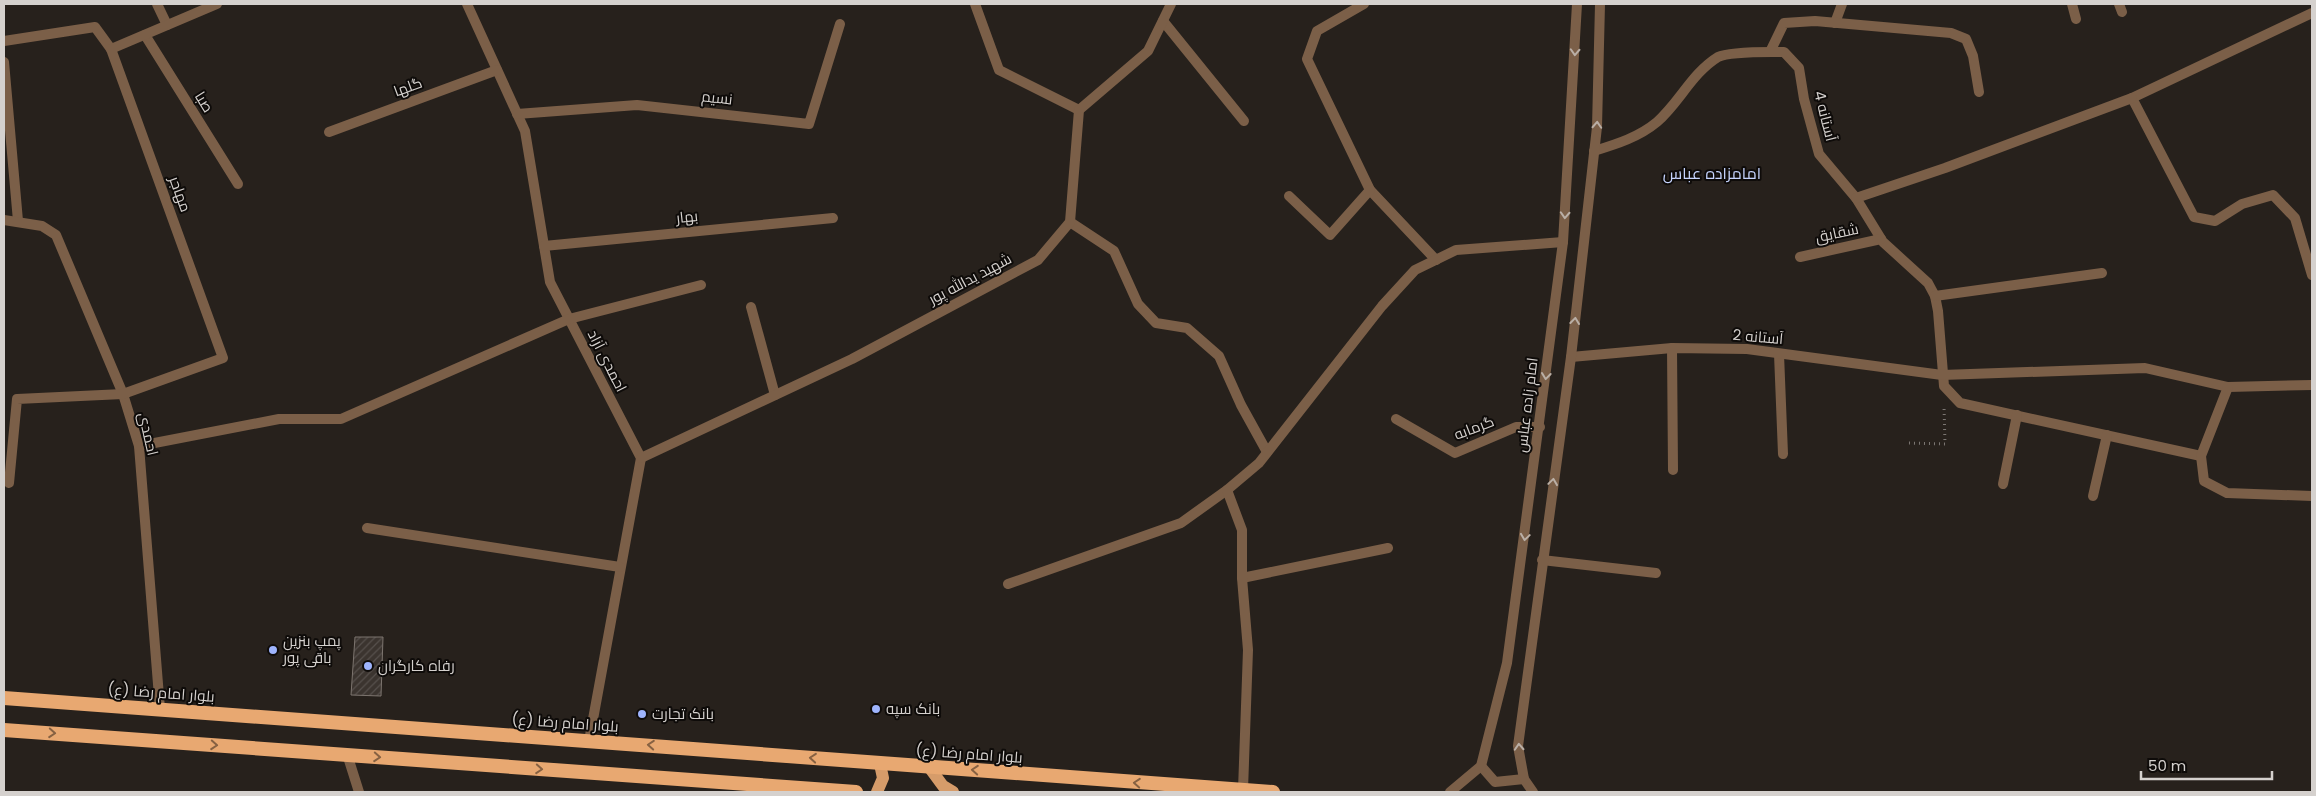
<svg xmlns="http://www.w3.org/2000/svg" width="2316" height="796" font-family="Poppins,Cairo,sans-serif">
<style>
.building{fill:url(#building-hatch);stroke:#7d756f}
.lines{fill:none;stroke-linecap:round;stroke-linejoin:round}
.path{stroke:#7b7672;stroke-width:3;stroke-dasharray:1 4;stroke-linecap:butt}
.minor{stroke:#7b5f48;stroke-width:10}
.tertiary{stroke:#7b5f48;stroke-width:10}
.primary{stroke:#d69c6a;stroke-width:12}
.trunk{stroke:#e8a871;stroke-width:14}
.oneway{stroke:#baafa6}
.oneway2{stroke:#866142}
.poi-dot{fill:#9eb4fd;stroke:#0e0b09;stroke-width:2}
.labels{text-anchor:middle;stroke-width:4;stroke-linejoin:round;paint-order:stroke}
.street-label{font-size:15px;fill:#d5d1ce;stroke:#0e0b09}
.poi-label{font-size:15px;fill:#d5d1ce;stroke:#0e0b09;text-anchor:start}
.neighbourhood-label{font-size:16px;fill:#c6d4fe;stroke:#0e0b09}
</style>
<defs>
<pattern id="building-hatch" width="6" height="6" patternUnits="userSpaceOnUse" patternTransform="scale(1.25)"><rect width="6" height="6" fill="#3b342f"/><path d="M-1 1l2-2M0 6l6-6M5 7l2-2" fill="none" stroke="#56504c"/></pattern>
</defs>
<rect width="100%" height="100%" fill="#27211c"/>
<polygon class="building" points="355,637 383,637 381,696 351,695"/>
<g class="lines">
<polyline class="path" points="1909,443 1945,444 1944,406"/>
<g class="minor">
<polyline points="157,4 167,25"/>
<polyline points="467,4 525,131 550,282 641,458 589,741"/>
<polyline points="975,4 999,70 1079,110"/>
<polyline points="1364,4 1317,31 1307,59 1370,190 1436,260"/>
<polyline points="2072,4 2076,19"/>
<polyline points="2119,4 2122,12"/>
<polyline points="2312,13 2132,98 2194,217 2215,221 2242,204 2273,195 2295,218 2312,275"/>
<polyline points="1163,21 1244,121"/>
<polyline points="1835,23 1842,4"/>
<polyline points="145,35 238,184"/>
<polyline points="4,41 95,27 111,49"/>
<polyline points="1770,52 1784,23 1815,21 1951,33 1966,39 1973,56 1979,92"/>
<polyline points="4,62 18,221"/>
<polyline points="517,114 637,105 809,124 840,24"/>
<polyline points="329,132 497,70"/>
<path d="M1594,151C1617,144 1639,137 1657,122C1679,103 1692,73 1718,57C1730,51 1769,52 1784,52L1799,68L1804,99L1819,154L1856,198L1883,242L1928,283L1935,296L1938,311L1944,386L1960,403L2201,456"/>
<polyline points="1289,196 1330,235 1370,190"/>
<polyline points="1856,198 1945,168 2132,98"/>
<polyline points="4,220 42,226 56,235 123,394 139,446 160,709"/>
<polyline points="1070,222 1114,251 1138,304 1156,323 1187,328 1219,356 1241,405 1267,452"/>
<polyline points="544,246 833,218"/>
<polyline points="1800,257 1881,239"/>
<polyline points="1935,296 2102,273"/>
<polyline points="751,307 775,395"/>
<polyline points="1672,348 1673,470"/>
<polyline points="1779,354 1783,454"/>
<polyline points="1571,357 1672,348 1747,349 1942,375 2145,368 2228,387 2312,385"/>
<polyline points="2228,387 2201,456 2204,481 2227,493 2312,496"/>
<polyline points="1396,419 1455,453 1516,427 1540,427"/>
<polyline points="139,446 279,419 341,419 569,319 701,285"/>
<polyline points="641,458 852,359 1038,260 1070,222 1079,110 1148,51 1171,4"/>
<polyline points="9,483 17,399 123,394 223,358 111,49 217,4"/>
<polyline points="2003,484 2017,415"/>
<polyline points="2093,496 2107,435"/>
<polyline points="367,528 620,567"/>
<polyline points="1542,560 1656,573"/>
<polyline points="1242,578 1388,548"/>
<polyline points="1008,584 1181,523 1227,490"/>
<polyline points="347,754 359,792"/>
<polyline points="1243,790 1248,650 1242,578 1242,530 1227,490 1259,463 1382,306 1415,270 1456,250 1563,242"/>
</g>
<g class="tertiary">
<polyline points="1481,766 1495,782 1524,779"/>
<polyline points="1450,792 1481,766 1507,663 1563,242 1577,4"/>
<polyline points="1533,792 1524,779 1518,746 1571,357 1597,127 1600,4"/>
</g>
<g class="primary">
<polyline points="929,767 943,786 953,792"/>
<polyline points="877,792 883,778 880,764"/>
</g>
<g class="trunk">
<polyline points="4,698 1273,792"/>
<polyline points="4,730 856,792"/>
</g>
</g>
<defs><path id="oneway-chevron" d="M-2-3.5L2.5 0L-2 3.5" fill="none" stroke-width="1.6" stroke-linecap="round" stroke-linejoin="round" transform="scale(1.25)"/></defs>
<g class="oneway">
<use href="#oneway-chevron" transform="translate(1575 52) rotate(93)"/>
<use href="#oneway-chevron" transform="translate(1597 125) rotate(-87)"/>
<use href="#oneway-chevron" transform="translate(1565 215) rotate(93)"/>
<use href="#oneway-chevron" transform="translate(1575 321) rotate(-83)"/>
<use href="#oneway-chevron" transform="translate(1546 376) rotate(97)"/>
<use href="#oneway-chevron" transform="translate(1553 482) rotate(-82)"/>
<use href="#oneway-chevron" transform="translate(1525 537) rotate(98)"/>
<use href="#oneway-chevron" transform="translate(1519 747) rotate(-93)"/>
</g>
<g class="oneway2">
<use href="#oneway-chevron" transform="translate(52 733) rotate(4)"/>
<use href="#oneway-chevron" transform="translate(214 745) rotate(4)"/>
<use href="#oneway-chevron" transform="translate(651 745) rotate(-176)"/>
<use href="#oneway-chevron" transform="translate(377 757) rotate(4)"/>
<use href="#oneway-chevron" transform="translate(813 758) rotate(-175)"/>
<use href="#oneway-chevron" transform="translate(539 769) rotate(4)"/>
<use href="#oneway-chevron" transform="translate(975 770) rotate(-176)"/>
<use href="#oneway-chevron" transform="translate(1137 783) rotate(-176)"/>
</g>
<g class="poi-dot">
<circle cx="273" cy="650" r="5"/>
<circle cx="368" cy="666" r="5"/>
<circle cx="876" cy="709" r="5"/>
<circle cx="642" cy="714" r="5"/>
</g>
<g class="labels">
<g class="street-label">
<text transform="translate(408 87) rotate(-20)" y="5">گلها</text>
<text transform="translate(717 98) rotate(6)" y="5">نسیم</text>
<text transform="translate(204 102) rotate(58)" y="5">صبا</text>
<text transform="translate(1825 116) rotate(76)" y="5">آستانه 4</text>
<text transform="translate(180 194) rotate(70)" y="5">مهاجر</text>
<text transform="translate(687 217) rotate(-6)" y="5">بهار</text>
<text transform="translate(1837 233) rotate(-12)" y="5">شقایق</text>
<text transform="translate(970 279) rotate(-28)" y="5">شهید یدالله پور</text>
<text transform="translate(1758 337) rotate(5)" y="5">آستانه 2</text>
<text transform="translate(607 361) rotate(63)" y="5">احمدی آزاد</text>
<text transform="translate(1527 405) rotate(-83)" y="5">امام زاده عباس</text>
<text transform="translate(1474 428) rotate(-21)" y="5">گرمابه</text>
<text transform="translate(148 434) rotate(77)" y="5">احمدی</text>
<text transform="translate(161 693) rotate(4)" y="5">بلوار امام رضا (ع)</text>
<text transform="translate(565 723) rotate(4)" y="5">بلوار امام رضا (ع)</text>
<text transform="translate(969 754) rotate(4)" y="5">بلوار امام رضا (ع)</text>
</g>
<g class="poi-label">
<text x="283" y="646">پمپ بنزین<tspan x="283" dy="17">باقی پور</tspan></text>
<text x="378" y="671">رفاه کارگران</text>
<text x="886" y="714">بانک سپه</text>
<text x="652" y="719">بانک تجارت</text>
</g>
<g class="neighbourhood-label">
<text x="1712" y="179">امامزاده عباس</text>
</g>
</g>
<rect width="2316" height="796" fill="none" stroke="#d5d1ce" stroke-width="10"/>
<path d="M2141 771v8h131v-8" fill="none" stroke="#d5d1ce" stroke-width="2.5"/>
<text x="2148" y="771" font-size="15" fill="#d5d1ce" stroke="#0e0b09" stroke-width="4" paint-order="stroke">50 m</text>
</svg>
